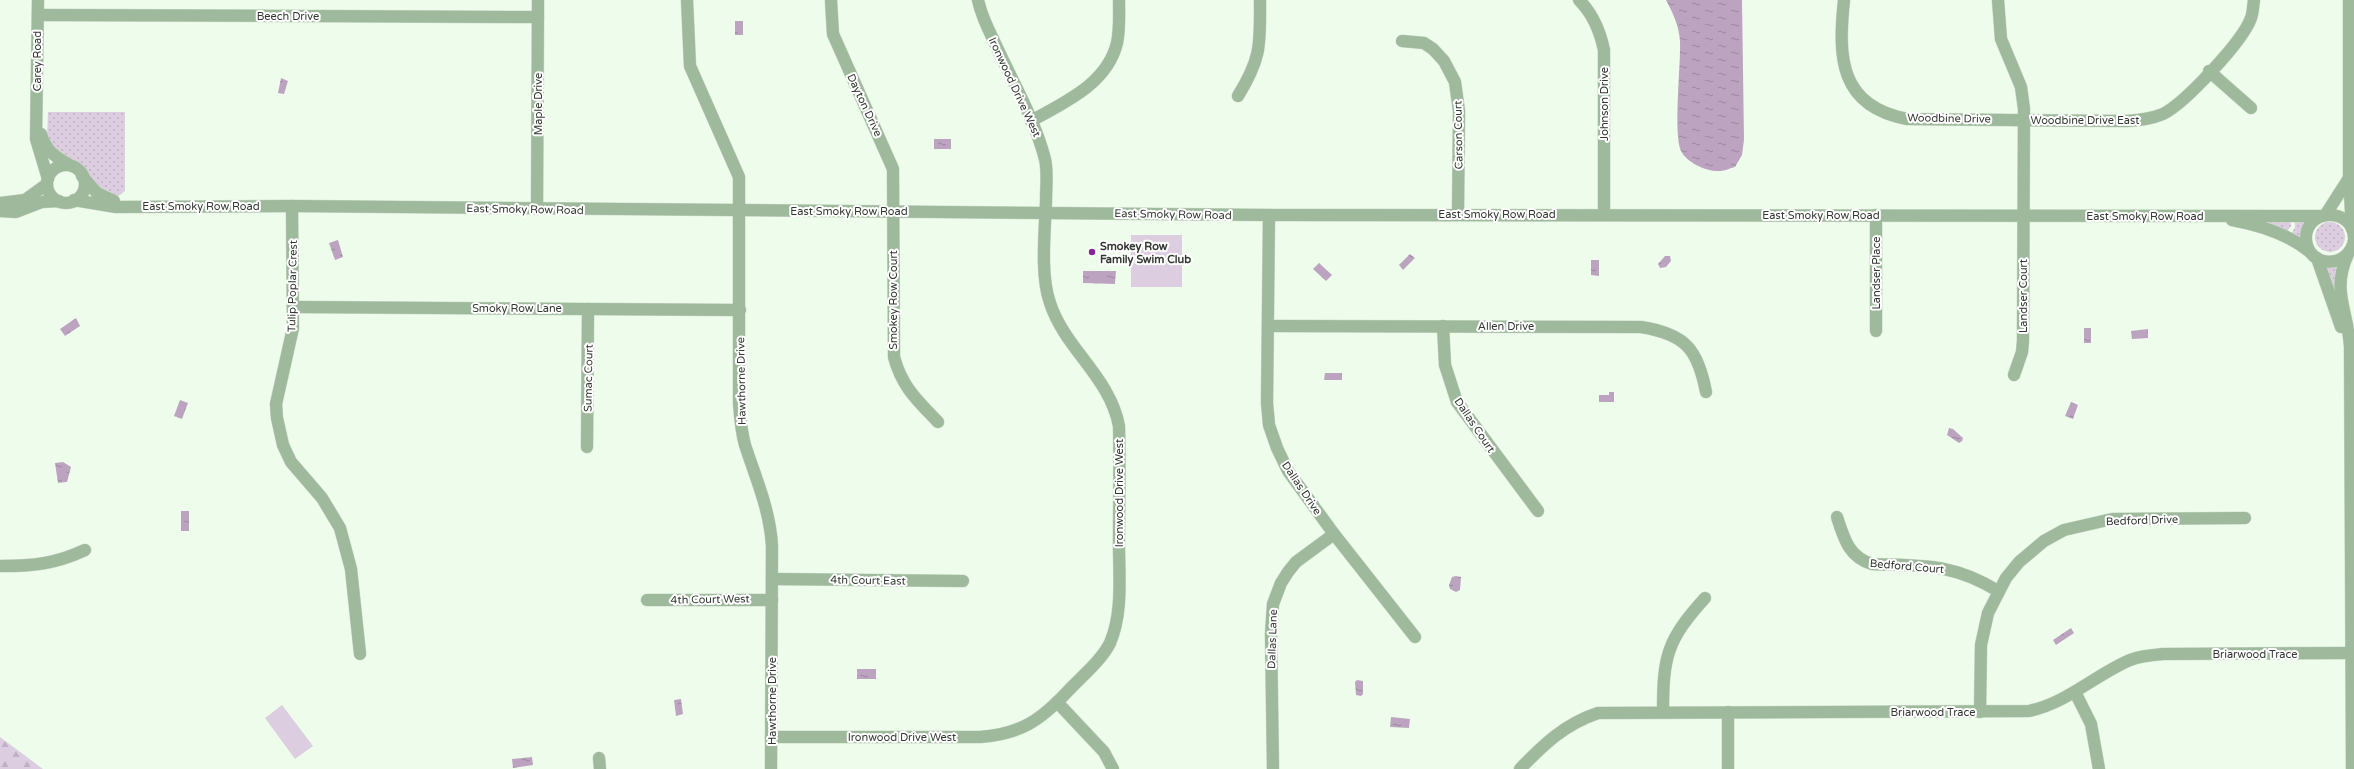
<svg xmlns="http://www.w3.org/2000/svg" width="2354" height="769" font-family="'Varela Round',sans-serif">
<style>
.grass{fill:url(#grass-dots)}
.forest{fill:url(#forest-firs)}
.park{fill:#ddcde0}
.water{fill:url(#water-ripples)}
.lines{fill:none;stroke-linecap:round;stroke-linejoin:round}
.minor-casing{stroke:#ccdaca;stroke-width:13}
.minor{stroke:#9fb99c;stroke-width:12}
.poi-dot{fill:#842792;stroke:#fff;stroke-width:1.5}
.labels{text-anchor:middle;stroke-width:4;stroke-linejoin:round;paint-order:stroke}
.street-label{font-size:11px;fill:#323831;stroke:#fff}
.poi-label{font-size:11px;font-weight:bold;fill:#323831;stroke:#fff;text-anchor:start}
</style>
<defs>
<pattern id="grass-dots" width="8" height="8" patternUnits="userSpaceOnUse"><rect width="8" height="8" fill="#ddcde0"/><path d="M2 2h.1M6 6h.1" fill="none" stroke="#beb1c1" stroke-width="1.8" stroke-linecap="round"/></pattern>
<pattern id="forest-firs" width="22" height="20" patternUnits="userSpaceOnUse"><rect width="22" height="20" fill="#ddcde0"/><path d="M5 1l3.5 6h-7zM16 11l3.5 6h-7z" fill="#beb1c1"/></pattern>
<pattern id="water-ripples" width="26" height="14" patternUnits="userSpaceOnUse"><rect width="26" height="14" fill="#bca4c0"/><path d="M2 4q2-2 4 0t4 0M15 11q2-2 4 0t4 0" fill="none" stroke="#99879d"/></pattern>
</defs>
<rect width="100%" height="100%" fill="#eefdeb"/>
<g class="grass">
<polygon points="48,112 125,112 125,191 116,198 104,194 81,165 54,148 47,136"/>
<polygon points="2264,218 2290,219 2291,226 2287,232 2264,222"/>
<polygon points="2295,219 2306,222 2300,239 2291,235 2295,227"/>
<circle cx="2330" cy="237" r="15"/>
<polygon points="2337,266 2335,286 2331,287 2324,267"/>
</g>
<polygon class="forest" points="0,737 43,769 0,769"/>
<g class="park">
<rect x="1131" y="235" width="51" height="52"/>
<polygon points="282,705 313,746 295,759 265,718"/>
</g>
<g class="water">
<path d="M1666,0H1742L1744,140L1742,155L1735,167C1730,168 1725,171 1720,171C1707,172 1687,163 1681,151C1673,132 1681,65 1680,41C1679,26 1673,13 1666,0Z"/>
<rect x="735" y="21" width="8" height="14"/>
<polygon points="281,78 288,81 284,94 278,93"/>
<rect x="934" y="139" width="17" height="10"/>
<polygon points="338,240 343,257 335,260 329,243"/>
<polygon points="1410,254 1415,258 1403,270 1399,265"/>
<polygon points="1665,256 1670,256 1671,261 1666,267 1660,268 1658,264"/>
<polygon points="1591,260 1599,260 1599,276 1591,275"/>
<polygon points="1319,263 1332,275 1326,281 1313,269"/>
<polygon points="1083,271 1116,271 1115,284 1083,283"/>
<polygon points="76,318 80,326 65,336 60,329"/>
<rect x="2084" y="328" width="7" height="15"/>
<polygon points="2148,329 2148,338 2132,339 2131,331"/>
<polygon points="1325,373 1342,373 1342,380 1324,380"/>
<polygon points="1609,392 1614,392 1614,402 1599,402 1599,395 1609,395"/>
<polygon points="180,400 188,403 182,419 174,416"/>
<polygon points="2071,402 2078,405 2073,419 2065,416"/>
<polygon points="1949,428 1953,429 1963,438 1962,441 1959,443 1947,435"/>
<polygon points="63,462 71,467 67,482 58,483 55,463"/>
<rect x="181" y="511" width="8" height="20"/>
<polygon points="1456,576 1461,577 1460,590 1456,592 1450,589 1449,585 1452,577"/>
<polygon points="2071,628 2074,633 2056,645 2053,640"/>
<rect x="857" y="669" width="19" height="10"/>
<polygon points="1357,680 1363,681 1363,694 1361,696 1356,695 1355,682"/>
<polygon points="681,699 683,714 676,716 674,700"/>
<polygon points="1391,717 1410,719 1409,728 1390,727"/>
<polygon points="532,757 533,765 513,768 512,759"/>
</g>
<g class="lines">
<g class="minor-casing">
<g id="minor">
<polyline points="38,0 36,139 48,179"/>
<path d="M687,0L690,66L739,177V403C740,417 741,431 745,445C756,479 770,510 772,546L771,769"/>
<path d="M831,0L833,34L893,169L894,357C902,387 917,400 938,422"/>
<path d="M1579,0C1593,14 1600,31 1604,50V214"/>
<path d="M1844,0C1838,57 1839,106 1907,119L2127,121C2140,120 2151,119 2163,114C2185,103 2243,41 2251,18C2253,13 2253,6 2254,0"/>
<polyline points="1998,0 2001,39 2021,87 2024,109 2023,341 2022,352 2014,375"/>
<polyline points="2349,0 2349,178 2352,229"/>
<polyline points="38,15 538,17"/>
<polyline points="1402,41 1424,43 1433,49 1444,61 1455,82 1459,111 1458,214"/>
<polyline points="2209,71 2251,108"/>
<path d="M1238,96C1262,57 1260,44 1260,0"/>
<path d="M1031,121C1065,102 1107,84 1117,43C1120,29 1119,14 1119,0"/>
<path d="M41,134C46,151 55,157 70,165"/>
<circle cx="66" cy="184" r="19"/>
<polyline points="82,176 97,193 114,201"/>
<polyline points="74,200 116,207 292,206 1269,215 2320,216"/>
<polyline points="0,203 25,200 47,184"/>
<polyline points="292,206 293,328 276,404 277,418 283,445 291,462 322,498 340,528 351,569 360,654"/>
<polyline points="537,209 538,0"/>
<polyline points="0,211 16,212 42,202 59,201"/>
<polyline points="2326,214 2349,178"/>
<polyline points="1269,215 1267,403 1269,425 1277,448 1288,471 1334,534 1415,637"/>
<polyline points="1876,215 1876,331"/>
<path d="M2232,220C2260,225 2288,234 2310,252"/>
<path d="M2354,238C2353,206 2304,208 2306,240C2309,269 2349,269 2354,240"/>
<path d="M2348,254C2331,291 2348,310 2350,347L2352,769"/>
<polyline points="2317,258 2341,327"/>
<polyline points="294,307 740,310"/>
<path d="M1268,326L1641,327C1686,334 1698,350 1706,392"/>
<polyline points="1443,326 1445,365 1457,402 1538,511"/>
<polyline points="587,447 588,309"/>
<path d="M1837,517C1844,539 1849,557 1872,564C1923,566 1953,563 1998,591"/>
<path d="M0,566C33,566 55,564 85,550"/>
<polyline points="772,579 963,581"/>
<polyline points="647,600 772,600"/>
<polyline points="2075,692 2091,724 2099,769"/>
<polyline points="1057,702 1104,752 1113,769"/>
<path d="M1663,712C1663,656 1667,640 1705,598"/>
<polyline points="1728,712 1728,769"/>
<polyline points="1980,712 1981,645 1988,613 2006,578 2019,562 2044,541 2064,530 2112,519 2245,518"/>
<path d="M771,737H980C1020,734 1040,721 1068,691C1081,677 1101,661 1110,643C1123,613 1119,576 1119,544C1119,505 1120,465 1119,426C1110,377 1065,349 1050,303C1040,275 1045,231 1046,201C1046,187 1048,172 1045,159C1034,117 1011,79 993,39C987,27 981,14 978,0"/>
<polyline points="599,758 600,769"/>
<polyline points="1273,769 1271,634 1273,604 1281,583 1288,572 1296,562 1334,534"/>
<path d="M1520,769C1544,744 1565,724 1598,713L2029,711C2067,703 2095,675 2130,660C2141,656 2153,655 2164,654L2351,653"/>
</g>
</g>
<use href="#minor" class="minor"/>
</g>
<circle class="poi-dot" cx="1092" cy="252" r="4"/>
<g class="labels">
<g class="street-label">
<text x="288" y="20">Beech Drive</text>
<text transform="translate(37 61) rotate(-90)" y="4">Carey Road</text>
<text transform="translate(1015 87) rotate(65)" y="4">Ironwood Drive West</text>
<text transform="translate(538 104) rotate(-90)" y="4">Maple Drive</text>
<text transform="translate(1604 104) rotate(-90)" y="4">Johnson Drive</text>
<text transform="translate(865 105) rotate(65)" y="4">Dayton Drive</text>
<text transform="translate(1949 118) rotate(1)" y="4">Woodbine Drive</text>
<text x="2085" y="124">Woodbine Drive East</text>
<text transform="translate(1458 135) rotate(-91)" y="4">Carson Court</text>
<text x="201" y="210">East Smoky Row Road</text>
<text transform="translate(525 209) rotate(1)" y="4">East Smoky Row Road</text>
<text x="849" y="215">East Smoky Row Road</text>
<text transform="translate(1173 214) rotate(1)" y="4">East Smoky Row Road</text>
<text x="1497" y="218">East Smoky Row Road</text>
<text x="1821" y="219">East Smoky Row Road</text>
<text x="2145" y="220">East Smoky Row Road</text>
<text transform="translate(1876 273) rotate(-90)" y="4">Landser Place</text>
<text transform="translate(292 286) rotate(-89)" y="4">Tulip Poplar Crest</text>
<text transform="translate(2023 296) rotate(-90)" y="4">Landser Court</text>
<text transform="translate(893 300) rotate(-90)" y="4">Smokey Row Court</text>
<text x="517" y="312">Smoky Row Lane</text>
<text x="1506" y="330">Allen Drive</text>
<text transform="translate(588 378) rotate(-89)" y="4">Sumac Court</text>
<text transform="translate(741 381) rotate(-91)" y="4">Hawthorne Drive</text>
<text transform="translate(1475 425) rotate(56)" y="4">Dallas Court</text>
<text transform="translate(1302 488) rotate(56)" y="4">Dallas Drive</text>
<text transform="translate(1119 493) rotate(-90)" y="4">Ironwood Drive West</text>
<text transform="translate(2142 520) rotate(-2)" y="4">Bedford Drive</text>
<text transform="translate(1907 566) rotate(5)" y="4">Bedford Court</text>
<text transform="translate(868 580) rotate(1)" y="4">4th Court East</text>
<text transform="translate(710 599) rotate(-1)" y="4">4th Court West</text>
<text transform="translate(1272 639) rotate(-88)" y="4">Dallas Lane</text>
<text x="2255" y="658">Briarwood Trace</text>
<text transform="translate(772 701) rotate(-90)" y="4">Hawthorne Drive</text>
<text x="1933" y="716">Briarwood Trace</text>
<text x="902" y="741">Ironwood Drive West</text>
</g>
<g class="poi-label">
<text x="1100" y="250">Smokey Row<tspan x="1100" dy="13">Family Swim Club</tspan></text>
</g>
</g>
</svg>
